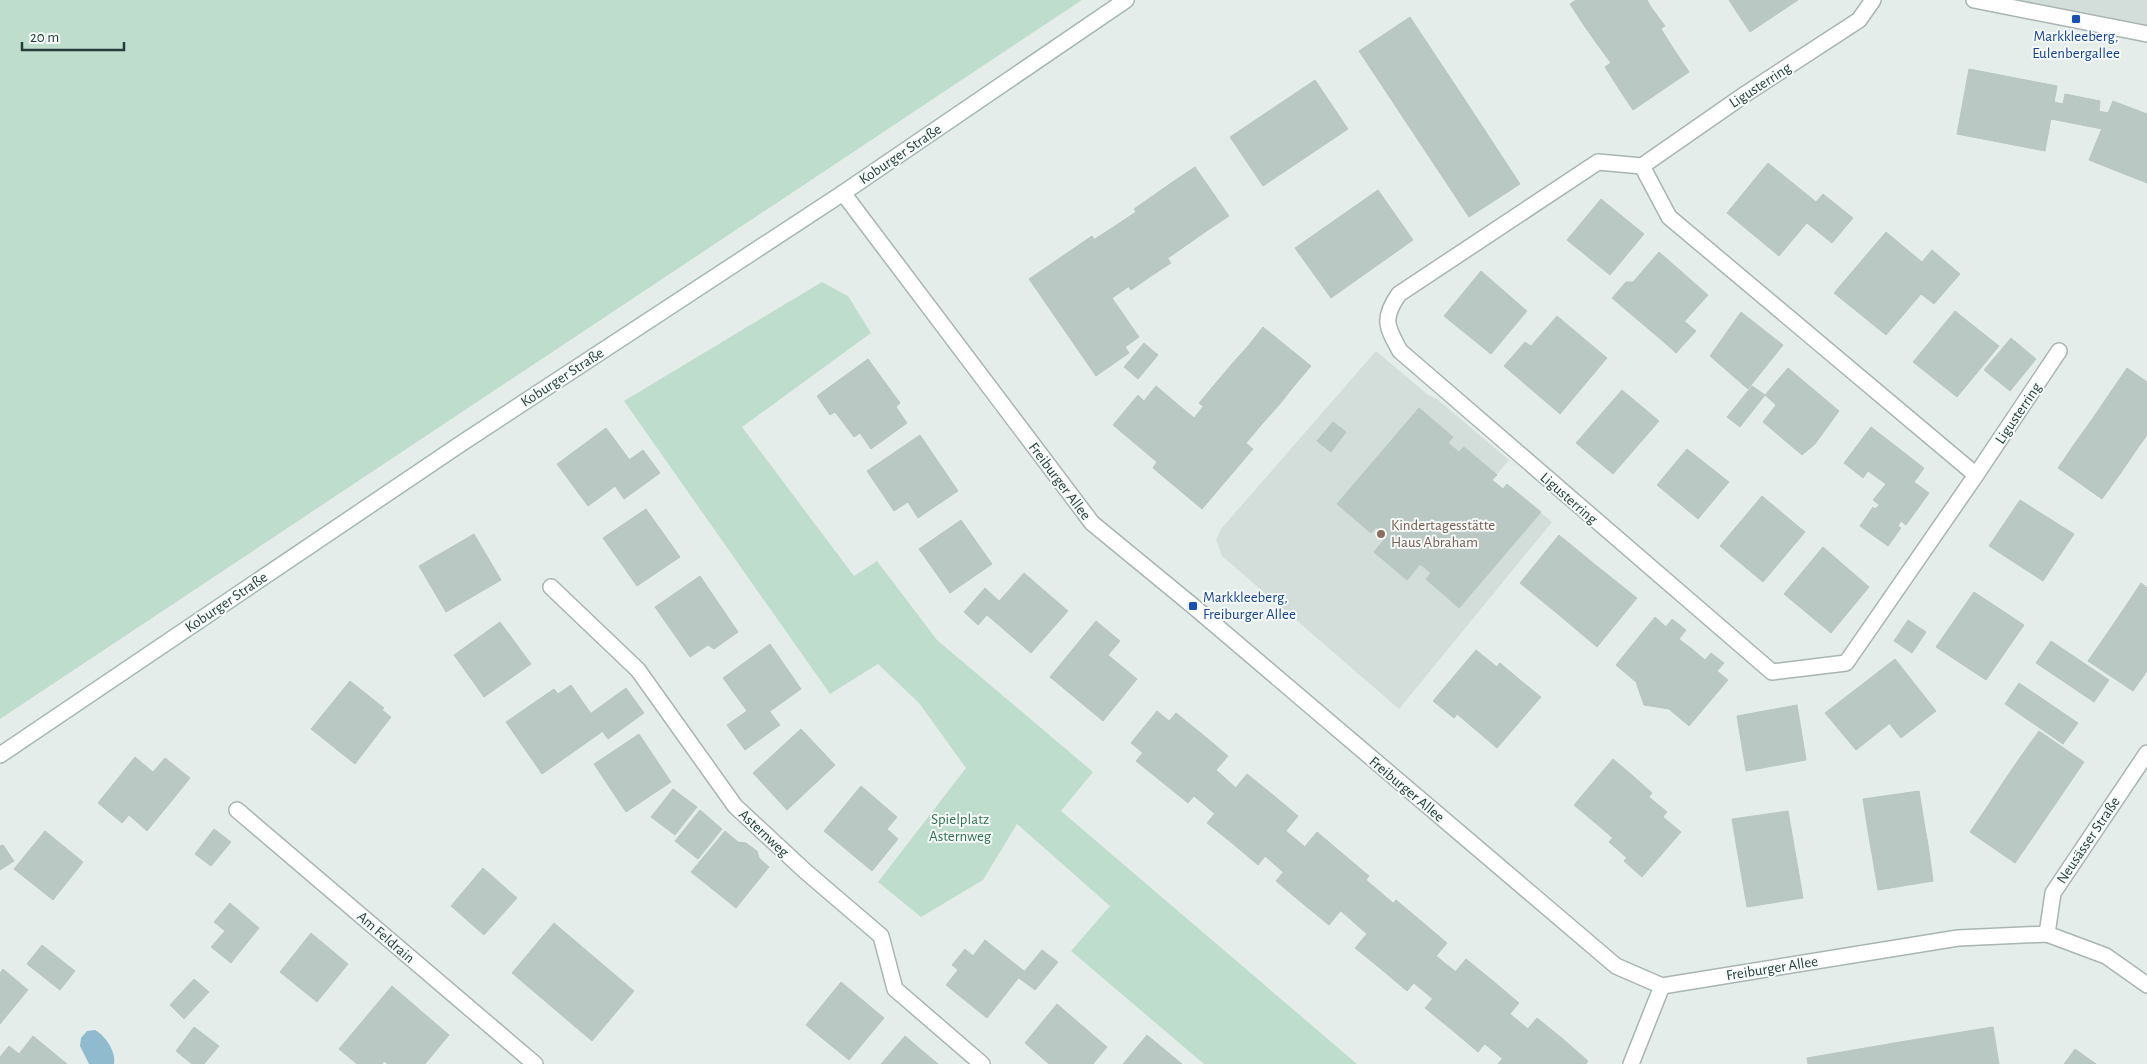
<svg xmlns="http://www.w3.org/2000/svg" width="2147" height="1064" font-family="'Alegreya Sans',sans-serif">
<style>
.built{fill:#d3ddda}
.green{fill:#bfddcc}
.water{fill:#90bbcf}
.building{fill:#bac8c4;stroke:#b8c7c3}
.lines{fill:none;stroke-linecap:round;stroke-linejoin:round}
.minor-casing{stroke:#a8b5b3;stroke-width:18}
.secondary-casing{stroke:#a4b8b4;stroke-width:18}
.minor{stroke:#fff;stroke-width:15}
.secondary{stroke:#fff;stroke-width:15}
.transit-dot{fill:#1a4fb4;stroke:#f5faf8;stroke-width:2}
.education-dot{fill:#8d6e63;stroke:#f5faf8;stroke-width:2}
.labels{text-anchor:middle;stroke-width:4;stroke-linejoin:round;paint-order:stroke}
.transit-label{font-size:15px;fill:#164399;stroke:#f5faf8}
.street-label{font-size:15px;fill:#253e3c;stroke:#f5faf8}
.education-label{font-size:15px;fill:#785e54;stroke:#f5faf8;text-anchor:start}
.park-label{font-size:15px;fill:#317355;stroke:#f5faf8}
</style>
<rect width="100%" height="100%" fill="#e5edeb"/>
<g class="built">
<polygon points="1974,0 2147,0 2147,34"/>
<polygon points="1376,351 1428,395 1437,399 1509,460 1492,480 1503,489 1507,484 1552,522 1399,709 1222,556 1216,540 1221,529"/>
</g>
<g class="green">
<polygon points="0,0 1082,0 0,719"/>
<polygon points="822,282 848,296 871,333 742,427 854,576 877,561 937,640 1093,772 1061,811 1357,1064 1204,1064 1071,951 1110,906 1017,824 983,880 921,917 878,882 966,768 919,703 878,664 830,694 624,401"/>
</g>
<path class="water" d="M95,1030C106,1036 116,1052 114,1064H89L80,1046L81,1038L87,1031Z"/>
<g class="building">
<polygon points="1576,0 1618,0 1583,24 1570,4"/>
<polygon points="1618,0 1647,0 1651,7 1597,44 1583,24"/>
<polygon points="1729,0 1753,0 1736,11"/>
<polygon points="1753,0 1798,0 1750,32 1736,11"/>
<polygon points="1651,7 1665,26 1611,63 1597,44"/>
<polygon points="1410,17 1465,100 1414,134 1359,51"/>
<polygon points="1661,29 1675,51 1619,89 1605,67"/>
<polygon points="1675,51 1689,72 1633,110 1619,89"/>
<polygon points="1969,69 2057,86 2045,151 1957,134"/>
<polygon points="1315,80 1348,129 1263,186 1230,137"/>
<polygon points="2065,94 2100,101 2099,111 2108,113 2102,129 2051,119 2054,102 2063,104"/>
<polygon points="1465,100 1520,184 1469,217 1414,134"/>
<polygon points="2113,101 2147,114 2147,183 2089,160"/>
<polygon points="1768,163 1821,206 1779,256 1727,213"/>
<polygon points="1195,167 1229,216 1208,230 1174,181"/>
<polygon points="1174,181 1208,230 1188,244 1154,195"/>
<polygon points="1378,190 1413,240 1331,298 1295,248"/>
<polygon points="1823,194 1853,218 1832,243 1807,223 1821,206 1816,202"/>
<polygon points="1154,195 1188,244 1168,258 1134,209"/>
<polygon points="1601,199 1644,234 1610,275 1567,240"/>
<polygon points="1136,212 1171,263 1151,276 1115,226"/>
<polygon points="1115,226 1151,276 1131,290 1095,239"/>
<polygon points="1886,232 1922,262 1932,250 1960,274 1934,304 1921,294 1886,335 1834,293"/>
<polygon points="1092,236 1128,287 1112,298 1139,337 1125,347 1129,353 1096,376 1029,279"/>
<polygon points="1659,252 1708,295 1665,343 1612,298 1626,282 1633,282"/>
<polygon points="1481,271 1527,311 1491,354 1444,316"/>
<polygon points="1955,311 1999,346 1957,397 1913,362"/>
<polygon points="1741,312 1783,345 1748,389 1710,356"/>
<polygon points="1557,316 1607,358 1560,414 1504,366 1525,342 1531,346"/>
<polygon points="1684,321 1696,331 1676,353 1665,343"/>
<polygon points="1263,327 1311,366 1294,386 1248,346"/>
<polygon points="2011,338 2036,359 2010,391 1984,370"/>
<polygon points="1144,343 1158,355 1138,379 1124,367"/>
<polygon points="1248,346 1294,386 1279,405 1231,365"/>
<polygon points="868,359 900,403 896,407 907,423 871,449 860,433 854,437 835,412 830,415 817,396"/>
<polygon points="1231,365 1279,405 1262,424 1215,384"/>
<polygon points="1788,368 1839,411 1815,444 1802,455 1763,422 1776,405 1765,395"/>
<polygon points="2127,368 2147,382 2147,419 2110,393"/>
<polygon points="1215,384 1262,424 1246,443 1199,403"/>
<polygon points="1156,386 1194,418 1203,407 1253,449 1202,509 1153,468 1157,462 1113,425 1138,395 1144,401"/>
<polygon points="1752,386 1765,395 1740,427 1727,417"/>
<polygon points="1622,390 1659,421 1613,474 1576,443"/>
<polygon points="2110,393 2147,419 2147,435 2137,449 2093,418"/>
<polygon points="1419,408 1453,437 1448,443 1459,452 1464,447 1497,475 1492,480 1503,489 1507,484 1541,512 1459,608 1426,579 1431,573 1420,564 1407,580 1374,552 1387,536 1376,527 1371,533 1337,504"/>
<polygon points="2093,418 2137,449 2120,474 2075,443"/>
<polygon points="1333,422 1346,432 1331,452 1317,441"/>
<polygon points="1871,427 1924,468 1914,482 1929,493 1906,525 1873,500 1886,484 1868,471 1863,478 1844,463"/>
<polygon points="606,428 637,470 588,506 557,464"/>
<polygon points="920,435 958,491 918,518 908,502 894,511 867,471"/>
<polygon points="2075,443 2120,474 2102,499 2058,468"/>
<polygon points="1687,449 1729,482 1698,519 1657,485"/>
<polygon points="643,450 660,473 624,499 615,486 637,470 629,460"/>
<polygon points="1762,496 1805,532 1763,582 1720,546"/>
<polygon points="2020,500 2074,534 2043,581 1989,546"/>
<polygon points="1879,505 1901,521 1898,526 1901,528 1888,546 1860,526 1873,507 1875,509"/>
<polygon points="646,509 680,557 637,586 603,538"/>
<polygon points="961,520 992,564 950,593 919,549"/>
<polygon points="474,534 501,580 446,612 419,566"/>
<polygon points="1559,535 1598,567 1559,615 1520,583"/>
<polygon points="1823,547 1869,587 1831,633 1784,594"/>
<polygon points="1598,567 1637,598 1597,647 1559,615"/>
<polygon points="1024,573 1068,611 1031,653 987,615"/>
<polygon points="700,576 738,632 714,649 708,645 690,657 655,607"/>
<polygon points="2141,583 2147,588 2147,625 2123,610"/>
<polygon points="985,588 999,601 978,625 964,612"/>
<polygon points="1974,592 2024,625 1986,680 1936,647"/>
<polygon points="2123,610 2147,625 2147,663 2106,635"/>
<polygon points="1655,617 1666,627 1672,619 1686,630 1679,639 1692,649 1644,705 1636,682 1616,665"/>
<polygon points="1908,620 1926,632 1912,653 1894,641"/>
<polygon points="1096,621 1120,641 1108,655 1137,679 1103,721 1050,677"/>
<polygon points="500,622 531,664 484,697 454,655"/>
<polygon points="2106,635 2147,663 2147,671 2133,691 2088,661"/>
<polygon points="2051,641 2109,680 2094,702 2036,663"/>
<polygon points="770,644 801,689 755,722 723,678"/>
<polygon points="1692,649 1705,660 1711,653 1724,663 1717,671 1728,680 1689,726 1669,709 1644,705"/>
<polygon points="1476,650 1497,667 1454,718 1433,701"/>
<polygon points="1895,659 1936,711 1901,738 1860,686"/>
<polygon points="1500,663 1520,680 1477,731 1457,714"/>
<polygon points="1520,680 1541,697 1497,748 1477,731"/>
<polygon points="350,681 384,708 382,710 391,717 355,764 311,729"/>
<polygon points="2019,683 2078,723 2063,744 2005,704"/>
<polygon points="571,685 603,731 542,774 506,722 554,689 558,694"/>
<polygon points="1860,686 1890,723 1856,750 1825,713"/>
<polygon points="626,688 644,713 608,739 590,714"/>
<polygon points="1797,705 1806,760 1746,771 1737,716"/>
<polygon points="747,711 755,722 770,712 780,725 745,750 727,725"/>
<polygon points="1157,711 1169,721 1143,753 1131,743"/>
<polygon points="1176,713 1202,734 1162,782 1136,761"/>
<polygon points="801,729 835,765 787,810 753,773"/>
<polygon points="2039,731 2084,762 2067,787 2021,756"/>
<polygon points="639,734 671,782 626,812 594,764"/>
<polygon points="1202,734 1228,756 1188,803 1162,782"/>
<polygon points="2021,756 2067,787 2050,812 2004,781"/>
<polygon points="135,757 178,793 147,831 129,815 122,823 98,803"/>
<polygon points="165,758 190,778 178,793 153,772"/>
<polygon points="1613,759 1633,776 1593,821 1574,805"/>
<polygon points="1216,770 1236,788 1214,813 1194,796"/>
<polygon points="1247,774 1273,795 1232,843 1207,823"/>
<polygon points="1633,776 1652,793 1613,838 1593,821"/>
<polygon points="2004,781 2050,812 2033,837 1987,807"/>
<polygon points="861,786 897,817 887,829 898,839 872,871 824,831"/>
<polygon points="673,789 697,807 675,835 651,817"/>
<polygon points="1919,791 1924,822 1868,831 1863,799"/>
<polygon points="1273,795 1298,816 1258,865 1232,843"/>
<polygon points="1649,797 1667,812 1627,858 1609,842"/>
<polygon points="1987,807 2033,837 2015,863 1970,832"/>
<polygon points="700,810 722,829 698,859 675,841"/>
<polygon points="1788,811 1793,840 1737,849 1732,819"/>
<polygon points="1663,817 1681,832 1642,877 1624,861"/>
<polygon points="1924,822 1929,851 1873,860 1868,831"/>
<polygon points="214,829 231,842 211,866 195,854"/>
<polygon points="45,831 83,862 53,900 14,869"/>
<polygon points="725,831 738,842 746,843 757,851 759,858 769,867 736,908 691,872"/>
<polygon points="1286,831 1305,847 1283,872 1265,856"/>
<polygon points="1317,832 1343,854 1302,903 1276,881"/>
<polygon points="1793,840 1798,869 1742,878 1737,849"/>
<polygon points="3,845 14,861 0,870 0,846"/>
<polygon points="1929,851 1933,881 1878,890 1873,860"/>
<polygon points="1343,854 1369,876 1329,925 1302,903"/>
<polygon points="483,868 517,898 484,935 451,906"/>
<polygon points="1798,869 1803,898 1747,907 1742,878"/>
<polygon points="1366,880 1393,903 1367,934 1341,911"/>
<polygon points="1396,900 1421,921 1381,969 1355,948"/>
<polygon points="230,903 259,928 231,963 211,947 225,931 214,922"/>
<polygon points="1421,921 1447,943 1407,991 1381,969"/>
<polygon points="554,923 634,991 592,1041 512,973"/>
<polygon points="311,933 348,964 317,1002 280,972"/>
<polygon points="985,940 1024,971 987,1018 946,985 958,970 952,965 965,949 973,956"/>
<polygon points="42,945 75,971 60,990 27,964"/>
<polygon points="1042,950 1058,962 1035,990 1019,978"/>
<polygon points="1436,956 1456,972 1433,999 1414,983"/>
<polygon points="1466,959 1493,981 1452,1030 1425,1008"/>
<polygon points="3,969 28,990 0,1024 0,973"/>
<polygon points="194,979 209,992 184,1019 170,1005"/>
<polygon points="1493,981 1519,1003 1478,1052 1452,1030"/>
<polygon points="841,982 884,1018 849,1060 806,1025"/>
<polygon points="392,986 449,1035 425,1064 388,1064 384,1061 382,1064 357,1064 339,1049"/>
<polygon points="1057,1004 1107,1047 1093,1064 1049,1064 1025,1043"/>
<polygon points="1510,1014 1528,1029 1503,1059 1485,1044"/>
<polygon points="1537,1018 1563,1039 1542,1064 1498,1064"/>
<polygon points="194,1027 219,1046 204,1064 192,1064 176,1051"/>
<polygon points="1993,1027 1999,1064 1903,1064 1900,1042"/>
<polygon points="1147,1035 1182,1064 1123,1064"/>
<polygon points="33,1036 67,1064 0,1064 0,1057 9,1046 19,1054"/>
<polygon points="905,1036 938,1064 881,1064"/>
<polygon points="1563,1039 1588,1061 1586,1064 1542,1064"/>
<polygon points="1900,1042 1903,1064 1808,1064 1807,1058"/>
<polygon points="2075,1049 2096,1064 2064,1064"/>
</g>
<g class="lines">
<g class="minor-casing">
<g id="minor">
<path d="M1873,0L1859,20L1747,93L1642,166L1598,162L1399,294C1382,318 1386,326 1400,351L1772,672L1846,663L1976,475L2059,351"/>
<polyline points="1974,0 2147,34"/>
<polyline points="1642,166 1669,217 1976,475"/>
<polyline points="843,193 1092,523 1193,606 1616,966 1662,986 1958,938 2047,934 2106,956 2147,985"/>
<polyline points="551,587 638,670 735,806 805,871 881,936 895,989 982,1064"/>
<polyline points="237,810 535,1064"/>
<polyline points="2047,934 2053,893 2147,753"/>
<polyline points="1631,1064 1662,986"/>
</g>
</g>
<g class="secondary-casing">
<polyline id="secondary" points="0,755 462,443 843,193 1126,0"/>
</g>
<use href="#minor" class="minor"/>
<use href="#secondary" class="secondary"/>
</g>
<g class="transit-dot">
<rect x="2071" y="14" width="10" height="10" rx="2.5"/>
<rect x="1188" y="601" width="10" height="10" rx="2.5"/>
</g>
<circle class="education-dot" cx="1381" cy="534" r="5"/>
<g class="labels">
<g class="transit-label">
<text x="2076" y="41">Markkleeberg,<tspan x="2076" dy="17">Eulenbergallee</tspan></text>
<text x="1203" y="602" text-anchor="start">Markkleeberg,<tspan x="1203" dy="17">Freiburger Allee</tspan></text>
</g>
<g class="street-label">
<text transform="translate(1760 85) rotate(-33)" y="5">Ligusterring</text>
<text transform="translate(900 154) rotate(-34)" y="5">Koburger Straße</text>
<text transform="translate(562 377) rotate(-33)" y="5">Koburger Straße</text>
<text transform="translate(2018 413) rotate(-56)" y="5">Ligusterring</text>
<text transform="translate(1060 481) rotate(53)" y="5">Freiburger Allee</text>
<text transform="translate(1569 498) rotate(41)" y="5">Ligusterring</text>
<text transform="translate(226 602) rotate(-34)" y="5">Koburger Straße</text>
<text transform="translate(1407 789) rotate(40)" y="5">Freiburger Allee</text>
<text transform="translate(764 833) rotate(43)" y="5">Asternweg</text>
<text transform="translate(2088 840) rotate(-56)" y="5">Neusässer Straße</text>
<text transform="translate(386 937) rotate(41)" y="5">Am Feldrain</text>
<text transform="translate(1772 968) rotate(-9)" y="5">Freiburger Allee</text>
</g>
<g class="education-label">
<text x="1391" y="530">Kindertagesstätte<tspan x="1391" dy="17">Haus Abraham</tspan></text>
</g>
<g class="park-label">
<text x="960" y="824">Spielplatz<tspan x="960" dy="17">Asternweg</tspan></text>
</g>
</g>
<path d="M22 42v8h102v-8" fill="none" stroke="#253e3c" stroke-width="2.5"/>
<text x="30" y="42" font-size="15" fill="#253e3c" stroke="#f5faf8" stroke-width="4" paint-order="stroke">20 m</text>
</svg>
